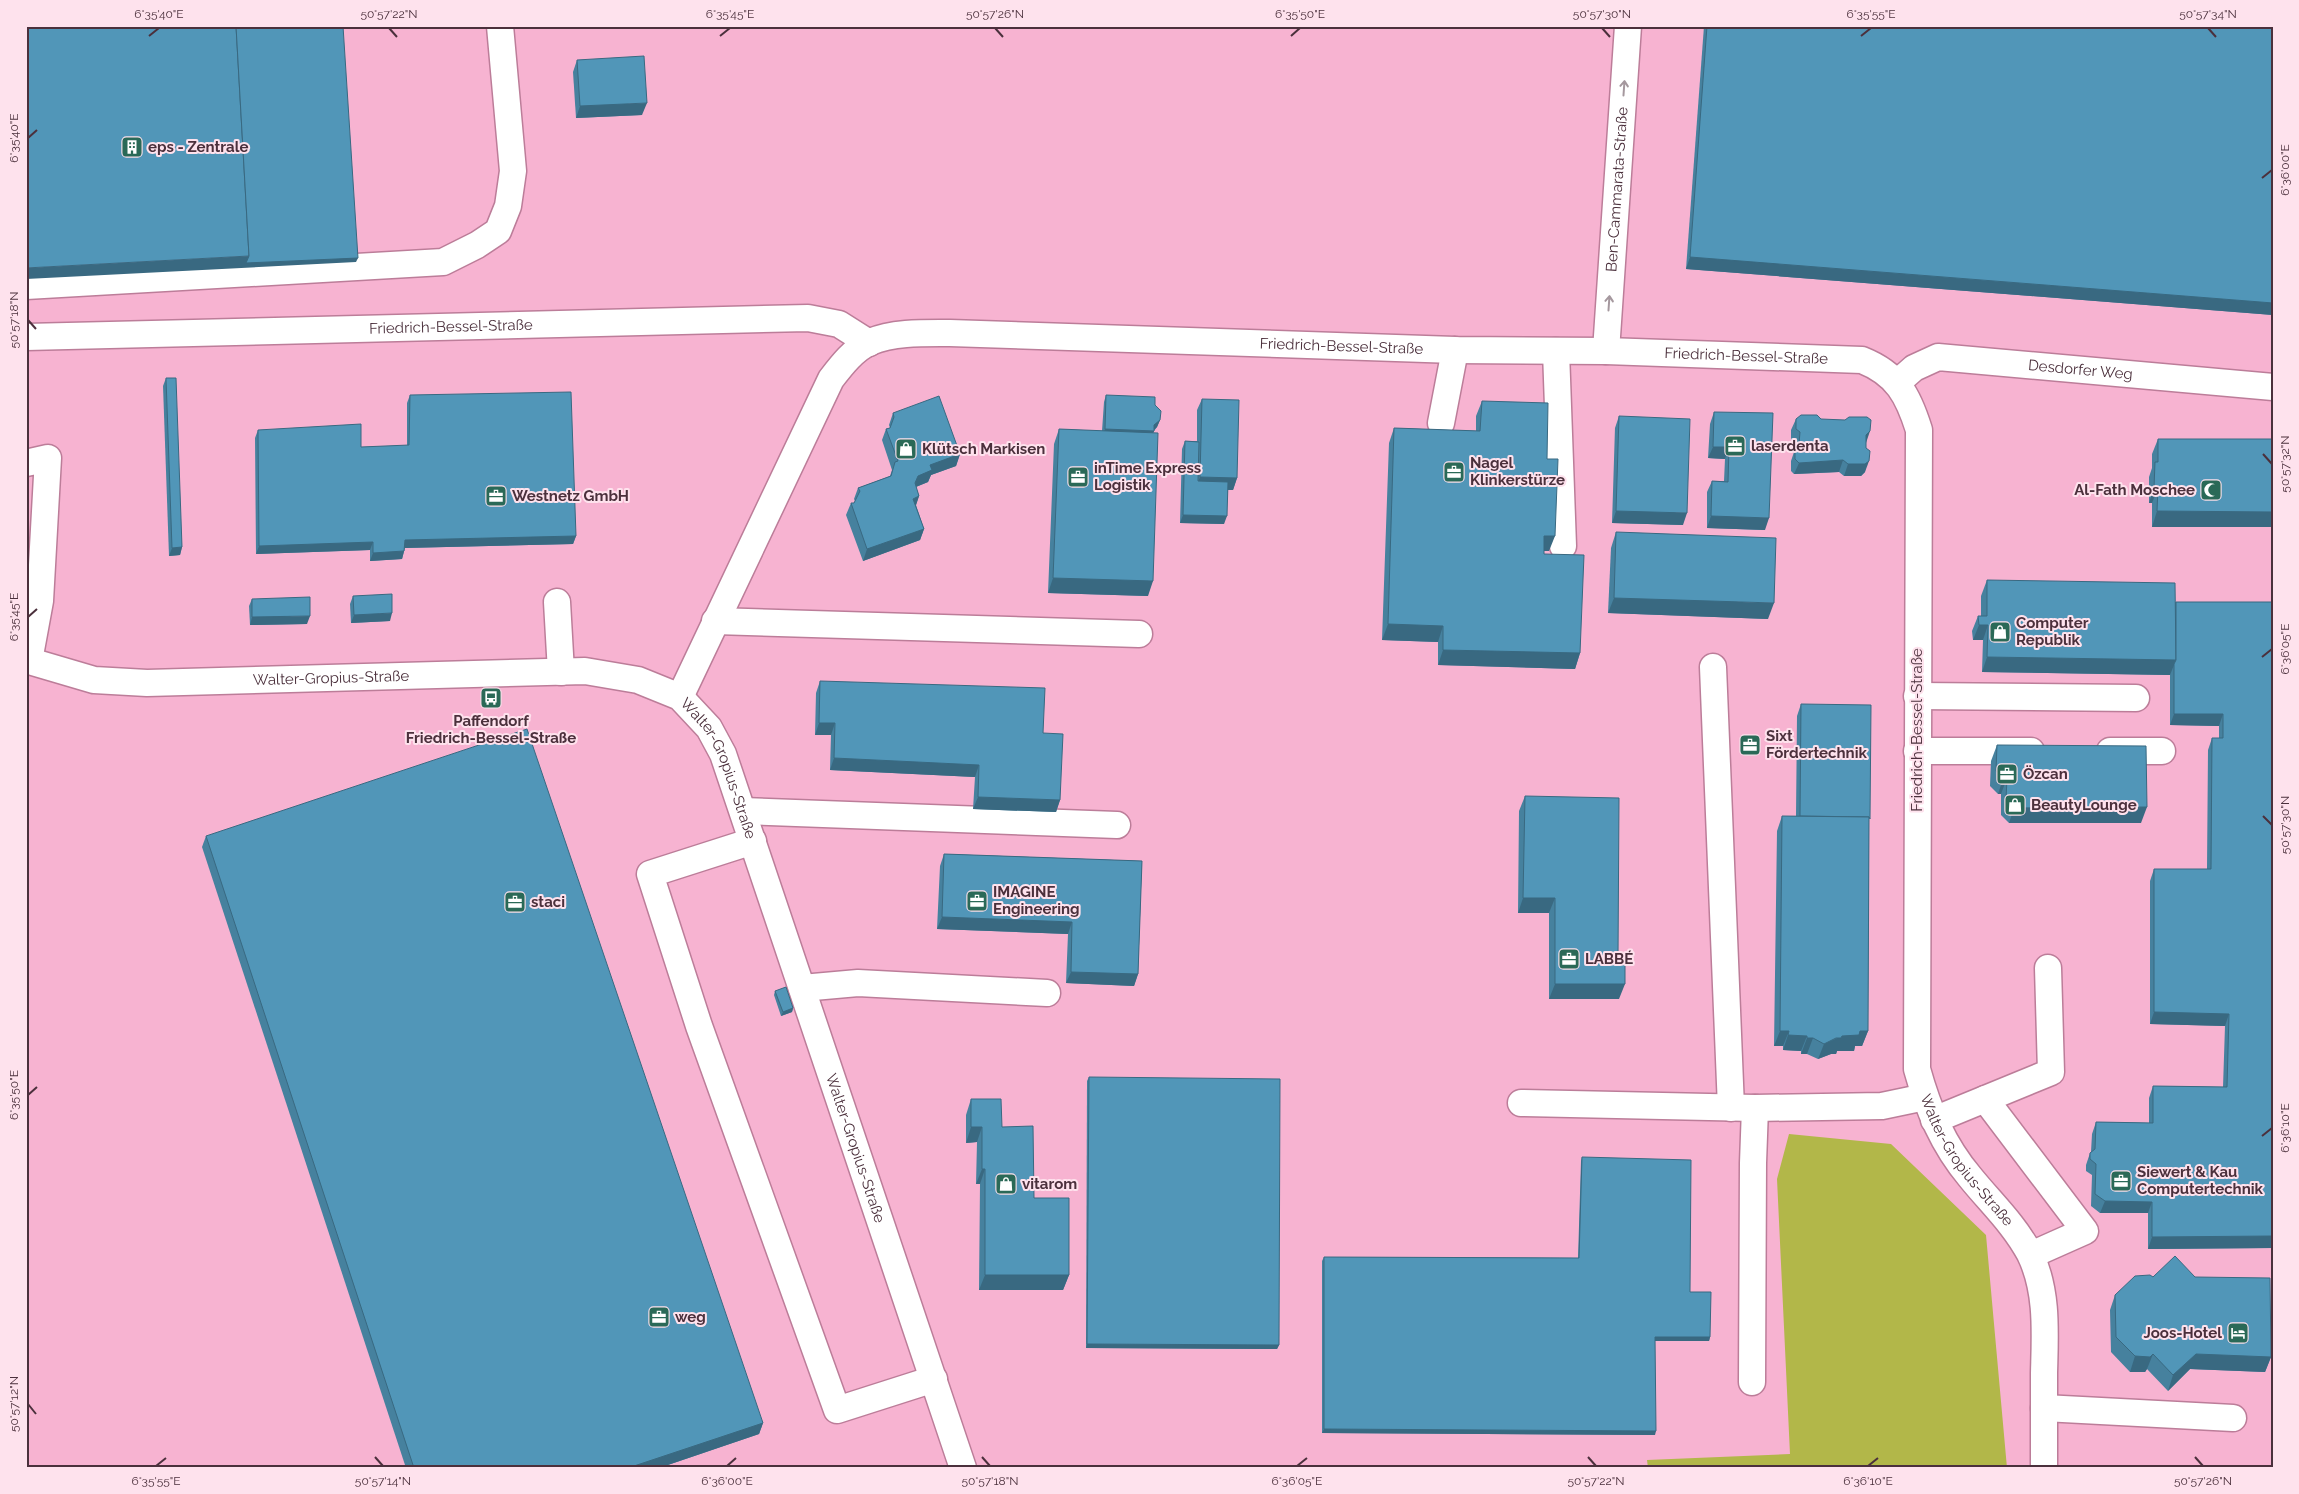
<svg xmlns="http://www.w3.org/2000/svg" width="2299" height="1494" font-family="Raleway,sans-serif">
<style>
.green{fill:#b2b749}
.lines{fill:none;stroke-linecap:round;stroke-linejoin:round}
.minor-casing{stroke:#bc7d99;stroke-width:29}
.minor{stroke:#fff;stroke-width:26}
.wall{fill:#46819e}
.shaded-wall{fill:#396981}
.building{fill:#5196b8;stroke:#396981}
.oneway{stroke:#a5989e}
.ticks{fill:none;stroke:#4b303c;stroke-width:2}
.labels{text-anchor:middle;stroke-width:4;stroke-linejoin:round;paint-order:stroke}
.poi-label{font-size:15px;font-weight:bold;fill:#4b303c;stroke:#fee2ed;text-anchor:start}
.street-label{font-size:15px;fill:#4b303c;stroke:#fee2ed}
.neatline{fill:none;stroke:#4b303c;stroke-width:2}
.ticks-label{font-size:12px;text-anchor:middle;fill:#4b303c}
</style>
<rect width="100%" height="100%" fill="#f7b3d1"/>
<polygon class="green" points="1789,1134 1891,1144 1986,1235 2007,1468 1648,1468 1647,1460 1790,1454 1777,1179"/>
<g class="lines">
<g class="minor-casing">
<g id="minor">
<polyline points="26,286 443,262 477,245 498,231 508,206 513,171 500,26"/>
<path id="s1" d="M26,337L808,318L839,324L869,343"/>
<polyline points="1556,351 1563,546"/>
<path id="s2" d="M1606,351L1628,26"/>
<path id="s3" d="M1897,383L1914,368L1938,357L2273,387"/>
<polyline points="1441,423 1455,350"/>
<polyline points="26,463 48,458 40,601 29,661"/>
<polyline points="557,602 561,672"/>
<polyline points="715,621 1139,634"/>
<path id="s4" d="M26,660L94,680L147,683L585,671L638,680L680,697L709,728L723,754L963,1468"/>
<polyline points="1713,667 1731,1108"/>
<polyline points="1917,696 2136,698"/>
<path id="s5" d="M680,697L831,379C841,366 854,349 870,342C894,332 924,333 950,333L1455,350L1606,351L1862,360C1897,374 1908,395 1919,430L1917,1069C1928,1109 1943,1145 1970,1177C1991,1203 2014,1224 2030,1254C2048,1291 2045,1333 2044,1373C2044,1405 2044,1436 2044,1468"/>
<polyline points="1917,751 2031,751"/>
<polyline points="2110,751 2162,751"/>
<polyline points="743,811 1117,825"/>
<polyline points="753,841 650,874 699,1026 837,1410 934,1379"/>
<polyline points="802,988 858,983 1047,993"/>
<polyline points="1985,1099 2085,1231 2031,1255"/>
<polyline points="1521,1103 1755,1108 1882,1106 1925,1097"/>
<polyline points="1934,1120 2051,1072 2048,968"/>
<polyline points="1752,1382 1753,1163 1755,1108"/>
<polyline points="2044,1408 2233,1418"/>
</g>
</g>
<use href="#minor" class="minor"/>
</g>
<g class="wall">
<polygon points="1704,26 2273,26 2273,315 1686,269"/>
<polygon points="577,60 642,115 576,118 573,72"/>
<polygon points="166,378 182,547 180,555 169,556 163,386"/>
<polygon points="410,395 576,536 573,544 405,548 402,559 370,561 370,550 256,554 255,438 258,430 361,447 407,446 407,403"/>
<polygon points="1106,395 1155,405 1160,420 1157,427 1154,431 1153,433 1148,596 1048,593 1054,444 1059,429 1102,431 1104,402"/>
<polygon points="1202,399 1237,478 1233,490 1228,490 1224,524 1180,523 1182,449 1185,441 1197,441 1197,410"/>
<polygon points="1482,401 1547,459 1549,551 1544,551 1544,554 1580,653 1575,669 1438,665 1438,642 1382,640 1389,443 1394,428 1476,431 1476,416"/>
<polygon points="1714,412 1765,530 1707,528 1707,492 1712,481 1724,481 1725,459 1708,458 1710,424"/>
<polygon points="893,413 960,454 956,466 931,475 928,482 916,487 919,496 916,505 924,529 920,540 863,561 846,515 851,503 854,503 855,501 854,499 858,488 890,476 892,470 882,440 886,429 890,428 889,425"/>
<polygon points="1619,416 1683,525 1612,523 1615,428"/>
<polygon points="1796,419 1821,419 1866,443 1865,472 1861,476 1844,476 1839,472 1794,474 1791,471 1791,461 1795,449 1795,444 1791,440 1791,430"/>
<polygon points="2158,439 2273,439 2273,527 2152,527 2152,503 2149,503 2149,477 2152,468 2152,454"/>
<polygon points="1616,532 1768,619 1608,613 1611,548"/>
<polygon points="1987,580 2176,602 2273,602 2273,1248 2148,1249 2148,1213 2100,1213 2091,1206 2092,1175 2086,1171 2086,1165 2090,1153 2091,1152 2092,1134 2096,1122 2149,1123 2149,1098 2153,1086 2223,1087 2225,1026 2150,1024 2150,881 2154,869 2207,869 2208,750 2212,738 2219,738 2219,726 2170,725 2170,675 1982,672 1983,640 1973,640 1972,631 1978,616 1981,616 1981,596"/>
<polygon points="353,596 390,621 351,623 350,604"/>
<polygon points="252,599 307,624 250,625 249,606"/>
<polygon points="820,681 1043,733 1060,800 1056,812 973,809 975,777 830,770 831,735 815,735 816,693"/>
<polygon points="1801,704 1869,820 1868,1031 1862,1046 1855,1046 1854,1051 1837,1051 1836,1054 1831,1054 1818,1059 1807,1054 1801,1054 1801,1051 1783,1050 1783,1046 1774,1046 1777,831 1782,816 1796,816 1797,716"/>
<polygon points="1997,745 2141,823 2009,823 2001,815 2001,794 1998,794 1990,786 1991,761"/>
<polygon points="1525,796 1618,956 1619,999 1549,999 1549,913 1518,913 1519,811"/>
<polygon points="206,836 763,1423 759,1434 659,1468 406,1468 202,847"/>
<polygon points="944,854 1142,861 1138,974 1134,986 1066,983 1068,934 937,929 940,866"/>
<polygon points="775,991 793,1008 792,1012 781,1016 774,995"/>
<polygon points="1089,1077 1279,1345 1277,1349 1086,1348 1087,1081"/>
<polygon points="971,1099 1002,1127 1069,1275 1063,1290 979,1290 980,1184 976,1184 977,1142 966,1143 966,1115"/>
<polygon points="1582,1157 1690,1292 1710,1337 1709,1341 1655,1341 1655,1435 1322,1433 1322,1261 1324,1257 1578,1258 1581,1161"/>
<polygon points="2115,1295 2271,1357 2265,1372 2190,1369 2168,1391 2147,1369 2145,1372 2130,1372 2111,1352 2110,1310"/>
</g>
<g class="shaded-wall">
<polygon points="647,103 642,115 576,118 580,106"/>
<polygon points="249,256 358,258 356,262 26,279 26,268"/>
<polygon points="1690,257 2273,303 2273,315 1686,269"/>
<polygon points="1160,420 1157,427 1153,431 1154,431 1151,439 1102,437 1105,429 1154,425"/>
<polygon points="1870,431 1866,443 1866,435"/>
<polygon points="1713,447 1729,447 1725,459 1708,458"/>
<polygon points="960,454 956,466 931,475 928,482 913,488 918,476 930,465"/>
<polygon points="1843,460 1839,472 1794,474 1799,463"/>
<polygon points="1869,461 1865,472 1861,476 1844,476 1848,464"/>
<polygon points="1200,477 1237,478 1233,490 1195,489"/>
<polygon points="2154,488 2158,488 2152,503 2149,503"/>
<polygon points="919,496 915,508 913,499"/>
<polygon points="1616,511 1687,513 1683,525 1612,523"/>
<polygon points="2157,511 2273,512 2273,527 2152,527"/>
<polygon points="1183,515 1227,516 1224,524 1180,523"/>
<polygon points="1711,516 1769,518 1765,530 1707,528"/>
<polygon points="924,529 920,540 863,561 867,549"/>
<polygon points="576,536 573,544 403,548 405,540"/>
<polygon points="1544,536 1555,536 1549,551 1538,551"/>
<polygon points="373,542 370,550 256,554 259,546"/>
<polygon points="182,547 180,555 169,556 172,548"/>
<polygon points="404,551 402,559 370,561 373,553"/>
<polygon points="1053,578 1153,581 1148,596 1048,593"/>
<polygon points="1614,598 1774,603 1768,619 1608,613"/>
<polygon points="392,613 390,621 351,623 354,615"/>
<polygon points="310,616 307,624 250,625 252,617"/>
<polygon points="1388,624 1443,626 1438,642 1382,640"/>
<polygon points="1979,625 1988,625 1983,640 1973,640"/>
<polygon points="1443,650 1580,653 1575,669 1438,665"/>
<polygon points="1987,657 2176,660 2170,675 1982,672"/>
<polygon points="2174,714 2223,714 2219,726 2170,725"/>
<polygon points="819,723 835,723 831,735 815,735"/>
<polygon points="834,758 979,765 975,777 830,770"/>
<polygon points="2007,778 2001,794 1998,794 2003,779"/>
<polygon points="978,797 1060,800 1056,812 973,809"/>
<polygon points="2147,807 2141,823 2009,823 2014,808"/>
<polygon points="1523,898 1555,898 1549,913 1518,913"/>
<polygon points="942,917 1072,922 1068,934 937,929"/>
<polygon points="1071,972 1138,974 1134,986 1066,983"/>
<polygon points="1555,984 1625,984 1619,999 1549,999"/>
<polygon points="793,1008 792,1012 781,1016 783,1012"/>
<polygon points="2154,1012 2229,1014 2225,1026 2150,1024"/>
<polygon points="1780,1031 1789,1031 1783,1046 1774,1046"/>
<polygon points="1860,1031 1868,1031 1862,1046 1855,1046 1854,1051 1837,1051 1836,1054 1831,1054 1818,1059 1824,1044 1842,1036"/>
<polygon points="1788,1035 1807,1036 1801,1051 1783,1050"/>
<polygon points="1807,1038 1813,1038 1807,1054 1801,1054"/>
<polygon points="971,1127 982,1127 977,1142 966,1143"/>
<polygon points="982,1169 985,1169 980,1184 976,1184"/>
<polygon points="2105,1201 2152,1202 2148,1213 2100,1213"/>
<polygon points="2273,1236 2273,1248 2148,1249 2152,1237"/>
<polygon points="985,1275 1069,1275 1063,1290 979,1290"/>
<polygon points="1655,1337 1710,1337 1709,1341 1654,1341"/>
<polygon points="1087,1344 1279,1345 1277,1349 1086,1348"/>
<polygon points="2153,1354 2147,1369 2145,1372 2130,1372 2135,1356"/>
<polygon points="2196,1354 2271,1357 2265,1372 2190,1369 2168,1391 2173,1375"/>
<polygon points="763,1423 759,1434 659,1468 628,1468"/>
<polygon points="1324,1429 1656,1431 1655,1435 1322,1433"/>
</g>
<g class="building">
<polygon points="26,26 236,26 249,256 26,268"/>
<polygon points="236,26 343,26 358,258 246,263 249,256"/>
<polygon points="1707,26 2273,26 2273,303 1690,257"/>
<polygon points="644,56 647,103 580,106 577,60"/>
<polygon points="166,378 176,378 182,547 172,548"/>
<polygon points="571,392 576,536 405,540 404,551 373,553 373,542 259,546 258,430 361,424 361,447 409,445 410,395"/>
<polygon points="1106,395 1155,397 1155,405 1161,411 1160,420 1154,425 1154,431 1105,429"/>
<polygon points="939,396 960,454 930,465 932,470 918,476 915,483 919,496 913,499 924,529 867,549 851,503 854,503 860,491 858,488 891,476 895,462 898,461 886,429 890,428 894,417 893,413"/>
<polygon points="1202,399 1239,400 1237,478 1200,477"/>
<polygon points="1482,401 1548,403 1547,459 1558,459 1555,536 1544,536 1544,554 1584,555 1580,653 1443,650 1443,626 1388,624 1394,428 1480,431"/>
<polygon points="1714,412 1773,413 1769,518 1711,516 1712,481 1728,482 1729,447 1713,447"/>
<polygon points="1801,415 1817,415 1821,419 1845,420 1849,417 1867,417 1871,420 1870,431 1866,435 1866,448 1870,451 1869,461 1865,464 1848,464 1843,460 1799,463 1795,459 1795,449 1799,444 1800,432 1796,429 1796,419"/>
<polygon points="1619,416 1690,419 1687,513 1616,511"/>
<polygon points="1059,429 1158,433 1153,581 1053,578"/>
<polygon points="2158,439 2273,439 2273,512 2157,511 2158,488 2154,488 2155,462 2158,462"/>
<polygon points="1185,441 1199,442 1198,481 1228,482 1227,516 1183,515"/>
<polygon points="1616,532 1776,538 1774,603 1614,598"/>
<polygon points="1987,580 2175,583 2176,660 1987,657 1988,625 1979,625 1978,616 1987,616"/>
<polygon points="392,594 392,613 354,615 353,596"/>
<polygon points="310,597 310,616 252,617 252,599"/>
<polygon points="2176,602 2273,602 2273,1236 2152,1237 2152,1202 2105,1201 2095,1194 2096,1164 2090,1159 2090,1153 2095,1149 2096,1122 2153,1123 2153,1086 2227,1087 2229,1014 2154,1012 2154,869 2211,869 2212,738 2223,738 2223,714 2174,714 2174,664 2176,660"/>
<polygon points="820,681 1045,688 1043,733 1063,734 1060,800 978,797 979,765 834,758 835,723 819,723"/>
<polygon points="1801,704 1871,705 1870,819 1869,817 1800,816"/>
<polygon points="527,729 763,1423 628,1468 414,1468 206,836"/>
<polygon points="1997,745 2146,746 2147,807 2014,808 2006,799 2007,778 2003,779 1996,771"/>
<polygon points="1525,796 1619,798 1618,956 1625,957 1625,984 1555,984 1555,898 1523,898"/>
<polygon points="1782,816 1869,817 1868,1031 1860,1031 1859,1035 1842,1036 1841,1038 1836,1038 1824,1044 1813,1038 1807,1038 1807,1036 1788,1035 1789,1031 1780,1031"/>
<polygon points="944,854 1142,861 1138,974 1071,972 1072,922 942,917"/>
<polygon points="786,987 793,1008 783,1012 775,991"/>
<polygon points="1089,1077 1280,1079 1279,1345 1087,1344"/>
<polygon points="971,1099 1001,1099 1002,1127 1033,1126 1034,1198 1069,1198 1069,1275 985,1275 985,1169 982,1169 982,1127 971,1127"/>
<polygon points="1582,1157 1691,1160 1690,1292 1711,1292 1710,1337 1655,1337 1656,1431 1324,1429 1324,1257 1579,1258"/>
<polygon points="2175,1256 2195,1277 2270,1278 2271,1357 2196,1354 2173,1375 2153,1354 2150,1357 2135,1356 2116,1337 2115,1295 2135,1276 2150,1275 2153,1277"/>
</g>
<defs><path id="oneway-shaft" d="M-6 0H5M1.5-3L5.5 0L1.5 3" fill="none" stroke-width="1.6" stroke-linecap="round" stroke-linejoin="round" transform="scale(1.25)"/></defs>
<g class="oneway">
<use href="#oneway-shaft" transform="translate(1624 88) rotate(-86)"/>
<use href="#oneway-shaft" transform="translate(1609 303) rotate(-86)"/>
</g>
<path class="ticks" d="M389,28L397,37M995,28L1003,37M1602,28L1610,37M2208,28L2216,37M149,36L159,28M720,36L730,28M1291,36L1300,28M1861,36L1871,28M28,138L37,130M2262,178L2272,170M28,320L36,329M2263,454L2272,464M28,617L37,609M2262,657L2272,649M2263,816L2272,825M28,1095L37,1087M2262,1136L2272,1128M28,1404L36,1414M375,1457L383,1466M982,1457L990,1466M1588,1457L1596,1466M2195,1457L2203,1466M156,1466L166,1458M727,1466L736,1458M1297,1466L1307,1458M1868,1466L1878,1458"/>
<defs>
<g id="building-square" transform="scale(1.125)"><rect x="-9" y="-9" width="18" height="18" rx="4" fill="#2a6957" stroke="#fee2ed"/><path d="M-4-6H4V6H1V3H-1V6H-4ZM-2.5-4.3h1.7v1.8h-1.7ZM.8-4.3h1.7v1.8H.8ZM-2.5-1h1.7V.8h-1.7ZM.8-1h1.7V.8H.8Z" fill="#fff"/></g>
<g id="office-square" transform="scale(1.125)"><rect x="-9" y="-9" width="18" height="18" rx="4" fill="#2a6957" stroke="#fee2ed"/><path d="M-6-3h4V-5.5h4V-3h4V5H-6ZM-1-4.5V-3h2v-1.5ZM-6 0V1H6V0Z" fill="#fff"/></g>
<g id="shop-square" transform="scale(1.125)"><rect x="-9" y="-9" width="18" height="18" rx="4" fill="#2a6957" stroke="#fee2ed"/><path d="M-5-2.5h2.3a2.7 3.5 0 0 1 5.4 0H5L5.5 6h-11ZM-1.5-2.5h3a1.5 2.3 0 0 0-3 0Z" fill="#fff"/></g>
<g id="mosque-square" transform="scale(1.125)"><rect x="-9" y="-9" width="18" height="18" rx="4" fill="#2a6957" stroke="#fee2ed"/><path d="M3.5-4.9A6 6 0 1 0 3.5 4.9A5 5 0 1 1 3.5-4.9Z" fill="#fff"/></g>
<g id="bus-square" transform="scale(1.125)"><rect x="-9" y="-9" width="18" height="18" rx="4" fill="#2a6957" stroke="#fee2ed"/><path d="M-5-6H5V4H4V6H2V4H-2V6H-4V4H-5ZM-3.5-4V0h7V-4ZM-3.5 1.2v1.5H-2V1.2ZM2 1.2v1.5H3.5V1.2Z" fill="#fff"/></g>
<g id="hotel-square" transform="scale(1.125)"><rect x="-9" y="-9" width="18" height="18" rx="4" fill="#2a6957" stroke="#fee2ed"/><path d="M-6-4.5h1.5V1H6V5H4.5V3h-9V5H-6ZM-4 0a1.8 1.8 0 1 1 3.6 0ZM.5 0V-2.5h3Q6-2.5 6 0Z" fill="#fff"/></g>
</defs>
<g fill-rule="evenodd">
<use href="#building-square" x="132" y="147"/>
<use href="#office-square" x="1735" y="446"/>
<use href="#shop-square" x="906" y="449"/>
<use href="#office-square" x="1454" y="472"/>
<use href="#office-square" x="1078" y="477"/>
<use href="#mosque-square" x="2211" y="490"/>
<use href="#office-square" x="496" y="496"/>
<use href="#shop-square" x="2000" y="632"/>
<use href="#bus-square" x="491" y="698"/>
<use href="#office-square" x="1750" y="745"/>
<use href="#office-square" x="2007" y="774"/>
<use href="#shop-square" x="2015" y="805"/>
<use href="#office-square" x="977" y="901"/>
<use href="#office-square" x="515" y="902"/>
<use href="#office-square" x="1569" y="959"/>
<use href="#office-square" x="2121" y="1181"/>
<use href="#shop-square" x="1006" y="1184"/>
<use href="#office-square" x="659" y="1317"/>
<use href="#hotel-square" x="2238" y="1333"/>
</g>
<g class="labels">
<g class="poi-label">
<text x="148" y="152">eps - Zentrale</text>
<text x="1751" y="451">laserdenta</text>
<text x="922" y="454">Klütsch Markisen</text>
<text x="1470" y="468">Nagel<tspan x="1470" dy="17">Klinkerstürze</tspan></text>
<text x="1094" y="473">inTime Express<tspan x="1094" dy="17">Logistik</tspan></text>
<text x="2195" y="495" text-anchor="end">Al-Fath Moschee</text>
<text x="512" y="501">Westnetz GmbH</text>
<text x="2016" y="628">Computer<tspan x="2016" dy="17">Republik</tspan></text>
<text x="491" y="726" text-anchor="middle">Paffendorf<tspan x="491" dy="17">Friedrich-Bessel-Straße</tspan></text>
<text x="1766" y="741">Sixt<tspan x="1766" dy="17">Fördertechnik</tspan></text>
<text x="2023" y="779">Özcan</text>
<text x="2031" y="810">BeautyLounge</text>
<text x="993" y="897">IMAGINE<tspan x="993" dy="17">Engineering</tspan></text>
<text x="531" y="907">staci</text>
<text x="1585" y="964">LABBÉ</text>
<text x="2137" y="1177">Siewert &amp; Kau<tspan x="2137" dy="17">Computertechnik</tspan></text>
<text x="1022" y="1189">vitarom</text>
<text x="675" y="1322">weg</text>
<text x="2222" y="1338" text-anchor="end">Joos-Hotel</text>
</g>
<g class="street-label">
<text dy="5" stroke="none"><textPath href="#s2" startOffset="162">Ben-Cammarata-Straße</textPath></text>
<text dy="5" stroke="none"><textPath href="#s1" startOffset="425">Friedrich-Bessel-Straße</textPath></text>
<text dy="5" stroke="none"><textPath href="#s5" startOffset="879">Friedrich-Bessel-Straße</textPath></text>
<text dy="5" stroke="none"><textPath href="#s5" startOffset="1284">Friedrich-Bessel-Straße</textPath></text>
<text dy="5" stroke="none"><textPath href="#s3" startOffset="192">Desdorfer Weg</textPath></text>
<text dy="5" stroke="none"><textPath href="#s4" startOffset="308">Walter-Gropius-Straße</textPath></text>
<text transform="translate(1917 730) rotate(-90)" y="5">Friedrich-Bessel-Straße</text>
<text dy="5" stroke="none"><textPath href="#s4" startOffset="744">Walter-Gropius-Straße</textPath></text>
<text dy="5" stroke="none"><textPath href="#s4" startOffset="1149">Walter-Gropius-Straße</textPath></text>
<text dy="5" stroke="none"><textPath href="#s5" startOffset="2238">Walter-Gropius-Straße</textPath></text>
</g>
</g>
<rect width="2299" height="1494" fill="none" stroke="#fee2ed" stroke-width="55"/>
<rect x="28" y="28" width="2244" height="1438" class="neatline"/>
<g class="ticks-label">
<text x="159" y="18">6°35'40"E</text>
<text x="389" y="18">50°57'22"N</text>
<text x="730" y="18">6°35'45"E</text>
<text x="995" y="18">50°57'26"N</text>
<text x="1300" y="18">6°35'50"E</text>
<text x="1602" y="18">50°57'30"N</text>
<text x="1871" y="18">6°35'55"E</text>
<text x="2208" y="18">50°57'34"N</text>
<text transform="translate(14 138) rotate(-90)" y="4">6°35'40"E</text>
<text transform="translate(2285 170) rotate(-90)" y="4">6°36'00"E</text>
<text transform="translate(14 320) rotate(-90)" y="4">50°57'18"N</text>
<text transform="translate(2285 464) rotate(-90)" y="4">50°57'32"N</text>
<text transform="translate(14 617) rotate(-90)" y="4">6°35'45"E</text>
<text transform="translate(2285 649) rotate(-90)" y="4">6°36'05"E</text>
<text transform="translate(2285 825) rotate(-90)" y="4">50°57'30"N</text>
<text transform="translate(14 1095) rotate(-90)" y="4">6°35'50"E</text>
<text transform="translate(2285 1128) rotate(-90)" y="4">6°36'10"E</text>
<text transform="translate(14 1404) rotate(-90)" y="4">50°57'12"N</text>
<text x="156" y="1485">6°35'55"E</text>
<text x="383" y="1485">50°57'14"N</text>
<text x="727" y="1485">6°36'00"E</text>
<text x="990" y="1485">50°57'18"N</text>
<text x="1297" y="1485">6°36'05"E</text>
<text x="1596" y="1485">50°57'22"N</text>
<text x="1868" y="1485">6°36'10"E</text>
<text x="2203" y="1485">50°57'26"N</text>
</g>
</svg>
